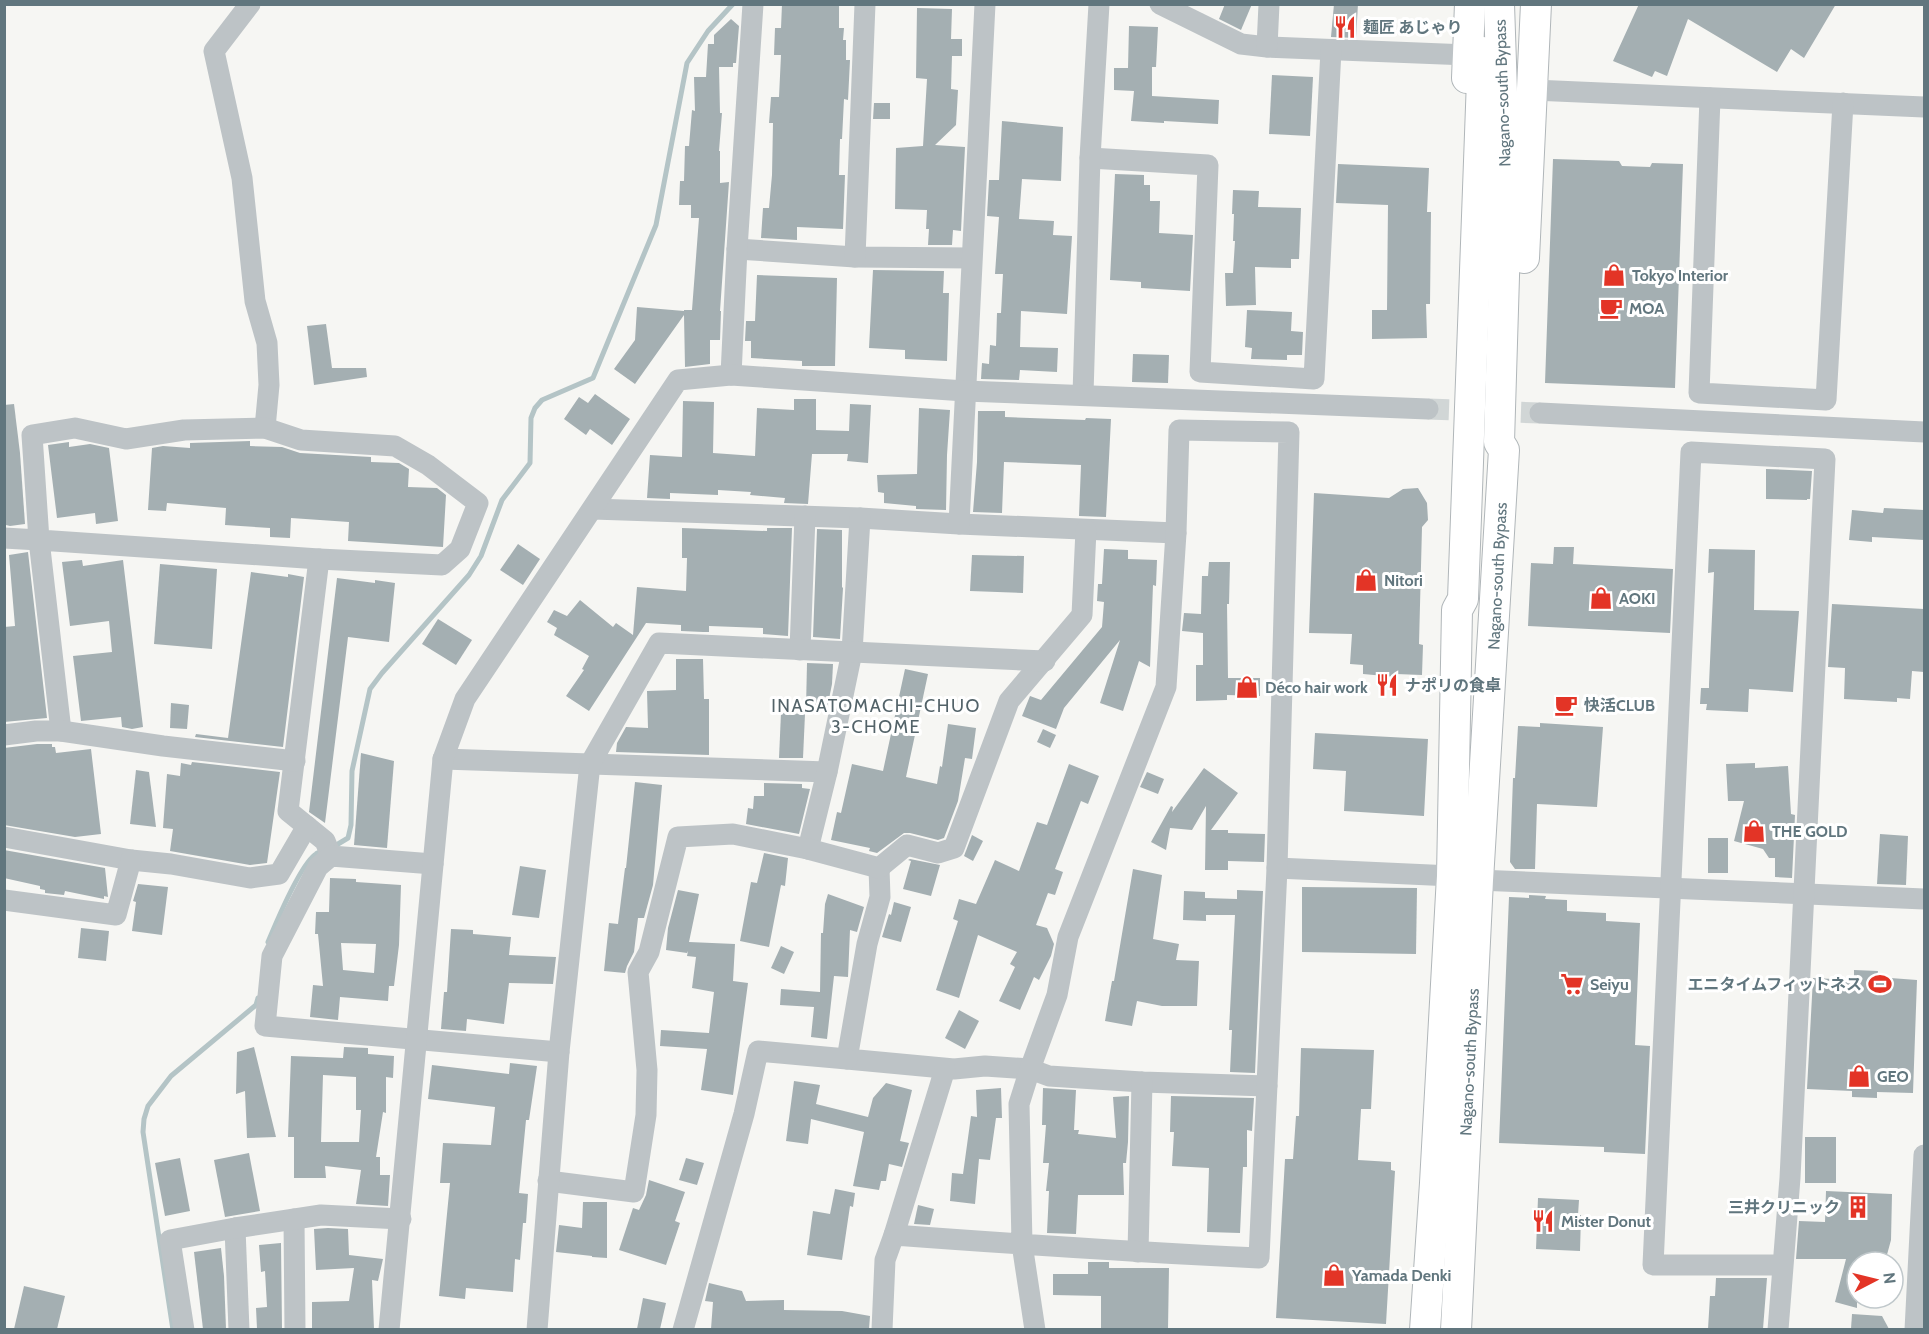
<svg xmlns="http://www.w3.org/2000/svg" width="1929" height="1334" font-family="Cabin,'Noto Sans JP',sans-serif">
<style>
.lines{fill:none;stroke-linecap:round;stroke-linejoin:round}
.stream{stroke:#b4c4c6;stroke-width:5}
.building{fill:#a4afb2;fill-rule:evenodd}
.minor-tunnel{stroke:#d1d6d6;stroke-width:21;stroke-dasharray:21 10;stroke-linecap:butt}
.highway-casing{stroke:#b0b6b9;stroke-width:32}
.minor{stroke:#bdc3c6;stroke-width:21}
.highway{stroke:#fff;stroke-width:30}
.labels{text-anchor:middle;stroke-width:6;stroke-linejoin:round;paint-order:stroke}
.poi-label{font-size:16px;font-weight:bold;fill:#61767e;stroke:#fff;text-anchor:start}
.street-label{font-size:16px;fill:#61767e;stroke:#fff}
.neighbourhood-label{font-size:18px;letter-spacing:1.5px;fill:#536369;stroke:#fff}
</style>
<rect width="100%" height="100%" fill="#f6f6f3"/>
<g class="lines">
<g class="stream">
<polyline points="333,847 348,838 351,825 352,771 370,689 382,673 469,575 481,556 502,500 530,463 531,418 535,408 542,400 593,378 656,225 687,63 708,31 733,4"/>
<path d="M268,942C276,923 300,864 316,854C317,853 323,851 325,850"/>
<polyline points="173,1330 143,1132 144,1119 148,1106 171,1076 256,1005 258,998"/>
</g>
</g>
<g class="building">
<polygon points="782,4 839,4 839,28 844,28 843,40 846,40 846,60 850,60 848,100 844,99 842,139 840,139 839,175 845,175 843,229 797,227 797,240 761,238 763,208 769,208 772,175 773,123 769,123 771,97 779,97 781,55 774,55 775,28 781,28"/>
<polygon points="1225,4 1252,4 1241,30 1219,19"/>
<polygon points="1334,4 1358,4 1356,38 1331,37"/>
<polygon points="1639,4 1836,4 1804,58 1791,49 1777,72 1688,19 1667,76 1655,71 1652,77 1613,61"/>
<polygon points="917,8 952,9 951,39 962,39 962,56 952,56 951,89 958,90 956,125 935,145 965,147 961,231 953,230 952,245 928,245 929,229 926,229 927,210 895,209 896,148 923,146 927,79 916,78"/>
<polygon points="731,19 739,26 736,63 733,63 733,67 719,67 720,113 722,113 719,151 720,151 720,183 729,182 720,311 721,311 720,340 710,340 710,364 685,367 684,315 635,384 614,369 635,340 637,307 684,311 684,310 692,310 699,218 691,218 691,205 679,205 680,181 684,181 685,146 689,146 692,110 695,111 694,77 706,77 708,44 714,44 714,35"/>
<polygon points="1129,26 1158,27 1156,67 1152,67 1152,96 1219,100 1218,124 1164,121 1164,123 1131,121 1134,91 1114,90 1114,68 1128,68"/>
<polygon points="1272,75 1313,77 1310,136 1269,134"/>
<polygon points="874,103 890,103 890,119 873,119"/>
<polygon points="1002,121 1063,127 1061,181 1022,179 1019,219 1054,221 1053,235 1072,236 1067,314 1021,311 1020,347 1058,348 1057,372 1020,370 1019,380 981,379 982,363 989,364 990,345 996,346 997,313 1001,313 1003,274 995,274 999,217 987,216 989,180 999,180"/>
<polygon points="1553,159 1619,161 1622,166 1650,167 1652,163 1683,164 1675,388 1545,383"/>
<polygon points="1338,164 1429,168 1427,212 1431,212 1430,304 1426,304 1427,338 1372,339 1372,310 1387,310 1388,205 1336,203"/>
<polygon points="1115,174 1144,175 1144,185 1150,185 1150,201 1160,201 1159,233 1193,235 1190,291 1141,288 1141,282 1110,280"/>
<polygon points="1233,190 1259,191 1258,207 1301,208 1299,259 1291,259 1291,268 1255,267 1256,305 1226,306 1225,273 1233,273 1235,241 1233,241 1234,214 1232,214"/>
<polygon points="873,270 944,271 943,293 949,293 947,361 905,359 905,350 869,348"/>
<polygon points="757,275 837,278 835,366 802,366 802,361 751,358 751,341 745,341 746,321 755,321"/>
<polygon points="1247,310 1292,312 1291,331 1303,332 1302,355 1287,355 1287,360 1251,359 1252,348 1245,347"/>
<polygon points="326,324 332,368 366,368 367,377 314,385 307,326"/>
<polygon points="1133,354 1169,355 1168,383 1132,382"/>
<polygon points="595,394 630,419 612,445 590,429 586,435 564,419 579,397 588,403"/>
<polygon points="794,399 816,399 816,430 849,431 850,404 871,405 868,463 847,461 848,454 812,454 808,504 784,503 785,498 750,495 751,492 718,490 718,495 670,493 670,499 647,498 650,455 682,457 683,401 714,402 713,453 755,456 757,408 794,410"/>
<polygon points="14,404 20,453 25,524 10,526 6,525 4,518 4,405"/>
<polygon points="919,408 950,410 947,455 946,510 916,509 916,506 884,503 884,493 878,492 877,475 917,474"/>
<polygon points="978,411 1005,411 1005,417 1085,420 1086,418 1111,419 1106,517 1079,516 1081,465 1004,462 1002,513 973,512 977,462"/>
<polygon points="250,441 250,446 282,447 300,453 371,457 371,462 399,463 409,469 408,487 437,488 446,495 443,547 348,541 349,522 291,518 290,538 270,537 270,528 225,525 226,508 167,503 166,511 148,510 152,448 163,446 190,448 190,443"/>
<polygon points="69,442 69,447 90,444 109,448 118,521 96,524 95,513 57,518 48,445"/>
<polygon points="1766,469 1812,471 1810,499 1807,499 1807,500 1766,499"/>
<polygon points="1418,488 1427,503 1428,520 1422,527 1419,644 1423,645 1422,675 1396,674 1396,677 1363,674 1363,665 1350,664 1352,634 1309,633 1314,493 1389,498 1403,489"/>
<polygon points="1884,508 1924,510 1924,540 1872,537 1872,542 1849,540 1852,510 1883,513"/>
<polygon points="682,528 767,531 767,528 792,528 788,636 763,634 763,628 709,626 709,632 703,632 681,631 681,625 646,623 589,711 566,696 584,670 582,669 589,656 554,635 557,628 547,622 554,610 567,616 580,600 613,627 616,623 633,635 637,587 686,591 687,558 682,558"/>
<polygon points="817,529 842,530 842,587 843,588 840,639 813,637"/>
<polygon points="518,544 540,559 523,585 500,570"/>
<polygon points="1554,547 1574,547 1573,564 1673,569 1670,633 1528,626 1531,563 1553,564"/>
<polygon points="1104,549 1128,550 1128,559 1157,560 1156,586 1153,585 1150,667 1139,661 1123,711 1100,703 1120,640 1064,708 1056,729 1022,716 1030,696 1041,700 1102,627 1104,602 1097,601 1098,584 1102,584"/>
<polygon points="1709,549 1755,550 1754,610 1799,611 1793,692 1749,689 1748,712 1706,710 1707,704 1700,704 1701,688 1709,688 1709,684 1714,572 1708,573"/>
<polygon points="28,552 47,718 4,722 4,627 15,626 9,555"/>
<polygon points="972,555 1024,556 1023,593 970,591"/>
<polygon points="82,560 83,566 123,560 143,727 132,729 122,727 121,717 81,721 73,656 112,652 109,621 70,626 62,562"/>
<polygon points="1209,562 1230,562 1229,604 1227,604 1228,678 1260,678 1260,696 1227,695 1227,700 1196,701 1196,665 1203,665 1203,633 1182,631 1184,613 1201,614 1202,576 1208,576"/>
<polygon points="160,564 217,569 212,649 154,644"/>
<polygon points="251,572 288,577 288,574 304,577 283,747 195,737 196,734 228,738"/>
<polygon points="337,578 375,583 375,580 395,583 389,642 348,637 325,823 309,812"/>
<polygon points="1832,604 1924,609 1924,672 1912,671 1910,699 1897,698 1897,702 1844,699 1845,668 1828,667"/>
<polygon points="438,619 472,640 456,665 422,644"/>
<polygon points="676,659 703,659 704,699 709,699 709,755 616,752 617,743 626,727 648,728 647,691 676,690"/>
<polygon points="807,663 833,664 832,684 827,709 806,708"/>
<polygon points="905,669 928,674 906,777 937,784 940,766 942,767 948,724 976,728 972,759 965,758 958,801 944,838 938,840 910,833 904,833 877,853 869,851 870,848 831,840 837,812 841,813 852,764 883,771"/>
<polygon points="171,703 189,705 187,729 170,728"/>
<polygon points="781,713 805,714 803,758 779,758"/>
<polygon points="1540,723 1603,727 1597,807 1537,804 1535,869 1515,869 1510,862 1513,778 1515,778 1518,726 1540,727"/>
<polygon points="1043,729 1056,735 1050,748 1037,742"/>
<polygon points="1315,733 1428,739 1424,816 1344,811 1346,771 1313,769"/>
<polygon points="37,744 52,744 52,747 55,747 56,753 91,749 101,834 75,837 4,825 4,748"/>
<polygon points="361,753 394,761 387,848 354,845"/>
<polygon points="192,762 280,772 267,863 250,865 170,851 173,829 163,828 167,774 180,776 181,763 191,765"/>
<polygon points="1755,763 1755,768 1788,766 1791,814 1795,815 1792,878 1775,877 1775,858 1769,858 1763,849 1734,841 1744,801 1728,801 1726,764"/>
<polygon points="1069,764 1099,776 1088,804 1081,801 1055,869 1063,872 1055,895 1048,893 1036,925 1047,928 1054,944 1051,956 1039,980 1034,977 1020,1010 999,1001 1015,967 1010,964 1017,952 978,935 959,998 936,990 958,921 953,919 959,899 976,904 995,860 1019,871 1037,822 1047,825"/>
<polygon points="1204,768 1238,793 1211,830 1228,830 1228,833 1265,834 1264,862 1228,861 1228,870 1205,870 1206,806 1192,830 1170,828 1166,850 1151,842 1171,806 1173,807 1172,812"/>
<polygon points="136,770 149,772 156,827 130,824"/>
<polygon points="1147,772 1164,779 1158,794 1140,787"/>
<polygon points="635,782 662,785 653,885 644,918 638,918 634,952 627,966 625,973 604,971 609,923 618,924 625,868 626,868"/>
<polygon points="764,783 802,784 802,788 810,789 799,834 746,824 748,808 753,809 754,796 764,796"/>
<polygon points="1880,834 1908,836 1906,885 1877,884"/>
<polygon points="972,835 983,841 973,861 964,856"/>
<rect x="1708" y="838" width="20" height="35"/>
<polygon points="4,850 105,868 108,897 104,896 104,899 65,891 64,895 45,893 45,890 40,889 40,886 4,878"/>
<polygon points="764,853 788,858 785,886 781,885 769,947 740,941 751,882 757,883"/>
<polygon points="910,859 940,865 931,896 903,889 911,861 908,860"/>
<polygon points="520,866 546,870 539,918 512,915"/>
<polygon points="1133,869 1162,875 1153,939 1179,944 1176,960 1199,961 1197,1006 1162,1006 1137,1001 1132,1026 1105,1021 1112,981 1114,981"/>
<path d="M330,878L356,879V882L401,885L399,945L394,986H389L388,1001L340,997L338,1020L310,1017L313,985L323,986L318,934H315L316,912H329ZM341,943L376,944L374,973L343,970Z"/>
<polygon points="138,884 168,887 162,935 132,931 136,902 133,901"/>
<polygon points="1302,887 1417,888 1416,954 1302,952"/>
<polygon points="678,890 699,894 689,942 735,944 733,981 748,983 733,1095 701,1090 707,1049 660,1046 661,1030 709,1033 714,992 692,988 696,957 687,956 688,951 687,953 666,950 668,928"/>
<polygon points="1237,890 1263,891 1255,1073 1230,1072 1232,1030 1229,1030 1235,915 1206,915 1206,921 1183,920 1184,891 1205,892 1205,898 1237,899"/>
<polygon points="828,894 864,907 857,932 850,930 848,977 834,976 827,1039 811,1037 814,1007 780,1005 781,989 820,992 821,933 823,933 825,904"/>
<polygon points="1529,895 1546,896 1545,899 1567,900 1567,911 1606,913 1606,921 1640,923 1635,1045 1650,1046 1645,1154 1604,1152 1604,1147 1499,1143 1509,897 1529,898"/>
<polygon points="894,902 911,907 901,942 882,937 889,914 891,915"/>
<polygon points="81,928 109,931 106,961 78,958"/>
<polygon points="451,929 473,930 473,934 511,937 509,955 556,957 553,984 509,983 504,1024 467,1019 466,1031 441,1029 444,992 447,992"/>
<polygon points="781,946 794,952 784,974 771,968"/>
<polygon points="1854,970 1878,971 1877,977 1917,980 1913,1093 1877,1092 1877,1098 1852,1097 1852,1091 1807,1089 1813,978 1854,980"/>
<polygon points="959,1010 979,1021 965,1049 945,1038"/>
<polygon points="254,1047 276,1137 247,1138 245,1091 236,1094 237,1052"/>
<path d="M344,1047L368,1048V1054L394,1056L393,1078L386,1077V1113L383,1112L376,1157H380V1175H390L388,1206L356,1204L361,1170L325,1166L326,1178H294V1137H288L291,1056L343,1058ZM323,1075L356,1077V1110H361L359,1142H321Z"/>
<polygon points="1301,1048 1374,1050 1371,1109 1361,1109 1358,1160 1391,1162 1391,1170 1395,1171 1386,1324 1276,1318 1285,1159 1293,1159 1296,1116 1299,1116"/>
<polygon points="510,1063 537,1066 529,1120 526,1120 519,1193 528,1194 526,1223 523,1223 520,1260 515,1259 513,1292 466,1288 465,1299 439,1296 450,1183 440,1183 443,1143 491,1145 495,1107 428,1099 432,1065 509,1074"/>
<polygon points="794,1081 820,1085 816,1104 868,1117 873,1098 886,1083 912,1090 900,1141 909,1143 902,1167 889,1164 886,1181 881,1181 879,1190 853,1186 864,1132 811,1119 808,1144 786,1141"/>
<polygon points="1001,1088 1002,1118 996,1118 990,1160 979,1159 975,1204 950,1201 952,1173 963,1174 971,1116 977,1117 976,1090"/>
<polygon points="1043,1088 1076,1090 1074,1130 1079,1130 1078,1134 1116,1138 1113,1097 1129,1096 1128,1142 1126,1163 1123,1163 1124,1195 1078,1195 1076,1234 1047,1233 1049,1191 1046,1191 1049,1163 1043,1163 1046,1125 1042,1125"/>
<polygon points="1171,1096 1254,1098 1252,1131 1247,1130 1247,1167 1243,1167 1240,1233 1207,1232 1209,1168 1172,1166 1174,1132 1170,1132"/>
<rect x="1805" y="1137" width="31" height="46"/>
<polygon points="249,1153 260,1211 225,1217 214,1160"/>
<polygon points="180,1158 190,1211 165,1216 155,1163"/>
<polygon points="686,1158 704,1163 697,1185 679,1180"/>
<polygon points="649,1180 685,1192 675,1221 680,1223 666,1265 619,1250 633,1208 639,1210 646,1195"/>
<polygon points="835,1189 855,1193 853,1207 850,1206 842,1260 807,1255 813,1211 830,1214"/>
<polygon points="1826,1191 1892,1194 1891,1240 1885,1262 1857,1262 1857,1308 1835,1302 1846,1259 1796,1259 1799,1221 1825,1222"/>
<polygon points="1538,1198 1579,1200 1578,1215 1581,1215 1580,1251 1536,1249"/>
<polygon points="583,1202 607,1202 607,1258 592,1257 592,1256 556,1252 559,1225 582,1228"/>
<polygon points="918,1205 934,1209 930,1225 914,1224"/>
<polygon points="328,1228 348,1229 349,1255 383,1259 378,1281 372,1280 374,1329 312,1329 312,1302 349,1301 354,1268 316,1270 314,1229"/>
<polygon points="281,1243 282,1329 257,1329 256,1308 267,1307 265,1271 261,1272 259,1245"/>
<polygon points="221,1248 224,1276 226,1329 203,1329 194,1252"/>
<polygon points="1088,1262 1109,1262 1109,1268 1169,1268 1168,1329 1101,1329 1101,1296 1053,1295 1053,1274 1088,1274"/>
<polygon points="1716,1278 1767,1278 1763,1329 1708,1329 1710,1296 1715,1296"/>
<polygon points="709,1283 742,1291 746,1301 784,1300 784,1310 842,1311 870,1316 869,1329 711,1329 713,1302 705,1301"/>
<polygon points="24,1286 65,1296 57,1329 14,1329"/>
<polygon points="643,1298 666,1303 660,1329 637,1329"/>
<polygon points="1852,1314 1882,1316 1889,1329 1851,1329"/>
</g>
<g class="lines">
<polyline class="minor-tunnel" points="1428,409 1540,413"/>
<g class="highway-casing">
<g id="highway">
<polyline points="1467,78 1470,4"/>
<polyline points="1524,258 1536,4"/>
<polyline points="1425,1330 1435,1183 1452,876 1457,610 1463,599 1483,52"/>
<polyline points="1456,1330 1478,880 1504,450 1499,442 1506,210 1499,4"/>
</g>
</g>
<g class="minor">
<polyline points="250,4 214,51 242,178 255,301 267,343 269,385 265,428"/>
<polyline points="1160,4 1241,44 1267,47 1468,55"/>
<polyline points="1267,47 1269,4"/>
<polyline points="1533,90 1924,107"/>
<polyline points="1710,98 1699,393 1826,400 1843,103"/>
<polyline points="1090,158 1208,165 1200,372 1314,379 1331,50"/>
<polyline points="737,249 855,257 971,258"/>
<polyline points="855,257 865,4"/>
<polyline points="731,375 737,249 753,4"/>
<polyline points="1083,395 1090,158 1099,4"/>
<polyline points="1540,413 1924,432"/>
<polyline points="593,509 860,518 959,524 1176,533"/>
<polyline points="959,524 985,4"/>
<polyline points="4,538 39,540 319,559 442,565 460,549 478,503 428,465 395,446 301,440 265,428 184,430 126,439 75,428 32,435 39,540 61,731"/>
<polyline points="319,559 288,811 325,841 331,856"/>
<polyline points="800,650 805,516"/>
<polyline points="4,735 36,731 61,731 163,746 295,761"/>
<polyline points="443,759 827,772"/>
<polyline points="4,837 131,860 171,864 250,878 279,874 307,826"/>
<polyline points="808,849 827,772 852,652 860,518"/>
<polyline points="433,864 331,856 318,867 272,956 265,1026 559,1052"/>
<polyline points="879,868 880,897 867,944 847,1059 954,1069 985,1066 1030,1069 1049,1076 1142,1082 1267,1086"/>
<polyline points="1277,868 1452,876"/>
<polyline points="1478,880 1924,899"/>
<polyline points="4,900 116,915 131,860"/>
<polyline points="548,1181 634,1192 646,1115 647,1070 638,972 649,952 678,837 733,834 808,849 879,868 907,845 938,853 954,848 1009,701 1082,615 1086,530"/>
<polyline points="294,1219 295,1330"/>
<polyline points="235,1228 239,1330"/>
<polyline points="894,1235 945,1069"/>
<polyline points="1138,1252 1142,1082"/>
<polyline points="184,1330 170,1240 235,1228 321,1215 401,1219"/>
<polyline points="389,1330 443,759 465,699 678,380 731,375 965,391 1428,409"/>
<polyline points="537,1330 559,1052 590,764 659,643 1045,661"/>
<polyline points="683,1330 744,1114 758,1051 847,1059"/>
<path d="M882,1330L885,1260L894,1235C1015,1244 1137,1252 1259,1258L1277,868L1289,432L1179,430L1176,533L1166,687L1068,937L1057,995L1030,1069L1019,1104L1022,1244L1035,1330"/>
<polyline points="1778,1330 1790,1178 1825,459 1691,452 1653,1265 1783,1265"/>
<polyline points="1915,1330 1924,1155"/>
</g>
<use href="#highway" class="highway"/>
</g>
<defs>
<g id="restaurant-bare" transform="scale(1.8)"><path d="M-5-6h1v4h1v-4h1v4h1v-4h1v5L-1.5 .5V6h-2V.5L-5-1ZM5-6V6H3V1.5H1.5Q1.5-4 5-6Z" fill="#e33426" stroke="#fff" stroke-width="2.5" paint-order="stroke"/></g>
<g id="shop-bare" transform="scale(1.8)"><path d="M-5-2.5h2.3a2.7 3.5 0 0 1 5.4 0H5L5.5 6h-11ZM-1.5-2.5h3a1.5 2.3 0 0 0-3 0Z" fill="#e33426" stroke="#fff" stroke-width="2.5" paint-order="stroke"/></g>
<g id="cafe-bare" transform="scale(1.8)"><path d="M-5.5-4.5H6V0H3Q3 3.5 0 3.5H-2.5Q-5.5 3.5-5.5 0ZM3-3.2v2h1.7v-2ZM-6 4.5H4V6H-6Z" fill="#e33426" stroke="#fff" stroke-width="2.5" paint-order="stroke"/></g>
<g id="supermarket-bare" transform="scale(1.8)"><path d="M-6-5.5h2.5l.6 2H6L4.5 2H-2.5L-4.4-4H-6ZM-1.5 3.2a1.3 1.3 0 1 0 .1 0ZM3 3.2a1.3 1.3 0 1 0 .1 0Z" fill="#e33426" stroke="#fff" stroke-width="2.5" paint-order="stroke"/></g>
<g id="stadium-bare" transform="scale(1.8)"><path d="M0-5a6.5 5 0 1 0 0 10a6.5 5 0 1 0 0-10ZM-3.5-1.8h7v3.6h-7Z" fill="#e33426" stroke="#fff" stroke-width="2.5" paint-order="stroke"/></g>
<g id="building-bare" transform="scale(1.8)"><path d="M-4-6H4V6H1V3H-1V6H-4ZM-2.5-4.3h1.7v1.8h-1.7ZM.8-4.3h1.7v1.8H.8ZM-2.5-1h1.7V.8h-1.7ZM.8-1h1.7V.8H.8Z" fill="#e33426" stroke="#fff" stroke-width="2.5" paint-order="stroke"/></g>
</defs>
<g fill-rule="evenodd">
<use href="#restaurant-bare" x="1345" y="27"/>
<use href="#shop-bare" x="1614" y="275"/>
<use href="#cafe-bare" x="1611" y="308"/>
<use href="#shop-bare" x="1366" y="580"/>
<use href="#shop-bare" x="1601" y="598"/>
<use href="#restaurant-bare" x="1387" y="685"/>
<use href="#shop-bare" x="1247" y="687"/>
<use href="#cafe-bare" x="1566" y="705"/>
<use href="#shop-bare" x="1754" y="831"/>
<use href="#supermarket-bare" x="1572" y="984"/>
<use href="#stadium-bare" x="1880" y="984"/>
<use href="#shop-bare" x="1859" y="1076"/>
<use href="#building-bare" x="1858" y="1207"/>
<use href="#restaurant-bare" x="1543" y="1221"/>
<use href="#shop-bare" x="1334" y="1275"/>
</g>
<g class="labels">
<g class="poi-label">
<text x="1363" y="33">麺匠 あじゃり</text>
<text x="1632" y="281">Tokyo Interior</text>
<text x="1629" y="314">MOA</text>
<text x="1384" y="586">Nitori</text>
<text x="1619" y="604">AOKI</text>
<text x="1405" y="691">ナポリの食卓</text>
<text x="1265" y="693">Déco hair work</text>
<text x="1584" y="711">快活CLUB</text>
<text x="1772" y="837">THE GOLD</text>
<text x="1590" y="990">Seiyu</text>
<text x="1862" y="990" text-anchor="end">エニタイムフィットネス</text>
<text x="1877" y="1082">GEO</text>
<text x="1840" y="1213" text-anchor="end">三井クリニック</text>
<text x="1561" y="1227">Mister Donut</text>
<text x="1352" y="1281">Yamada Denki</text>
</g>
<g class="street-label">
<text transform="translate(1502 93) rotate(-92)" y="6">Nagano-south Bypass</text>
<text transform="translate(1497 576) rotate(-87)" y="6">Nagano-south Bypass</text>
<text transform="translate(1469 1062) rotate(-87)" y="6">Nagano-south Bypass</text>
</g>
<g class="neighbourhood-label">
<text x="876" y="712">INASATOMACHI-CHUO<tspan x="876" dy="21">3-CHOME</tspan></text>
</g>
</g>
<rect width="1929" height="1334" fill="none" stroke="#61767e" stroke-width="12"/>
<g transform="translate(1875 1280) rotate(83)"><circle r="28" fill="#ffffff" stroke="#c0c8cb" stroke-width="1.5"/>
<path d="M0-4.5L10 22L0 15L-10 22Z" fill="#e33426"/>
<text y="-9" font-size="16" font-weight="bold" text-anchor="middle" fill="#61767e">N</text>
</g>
</svg>
